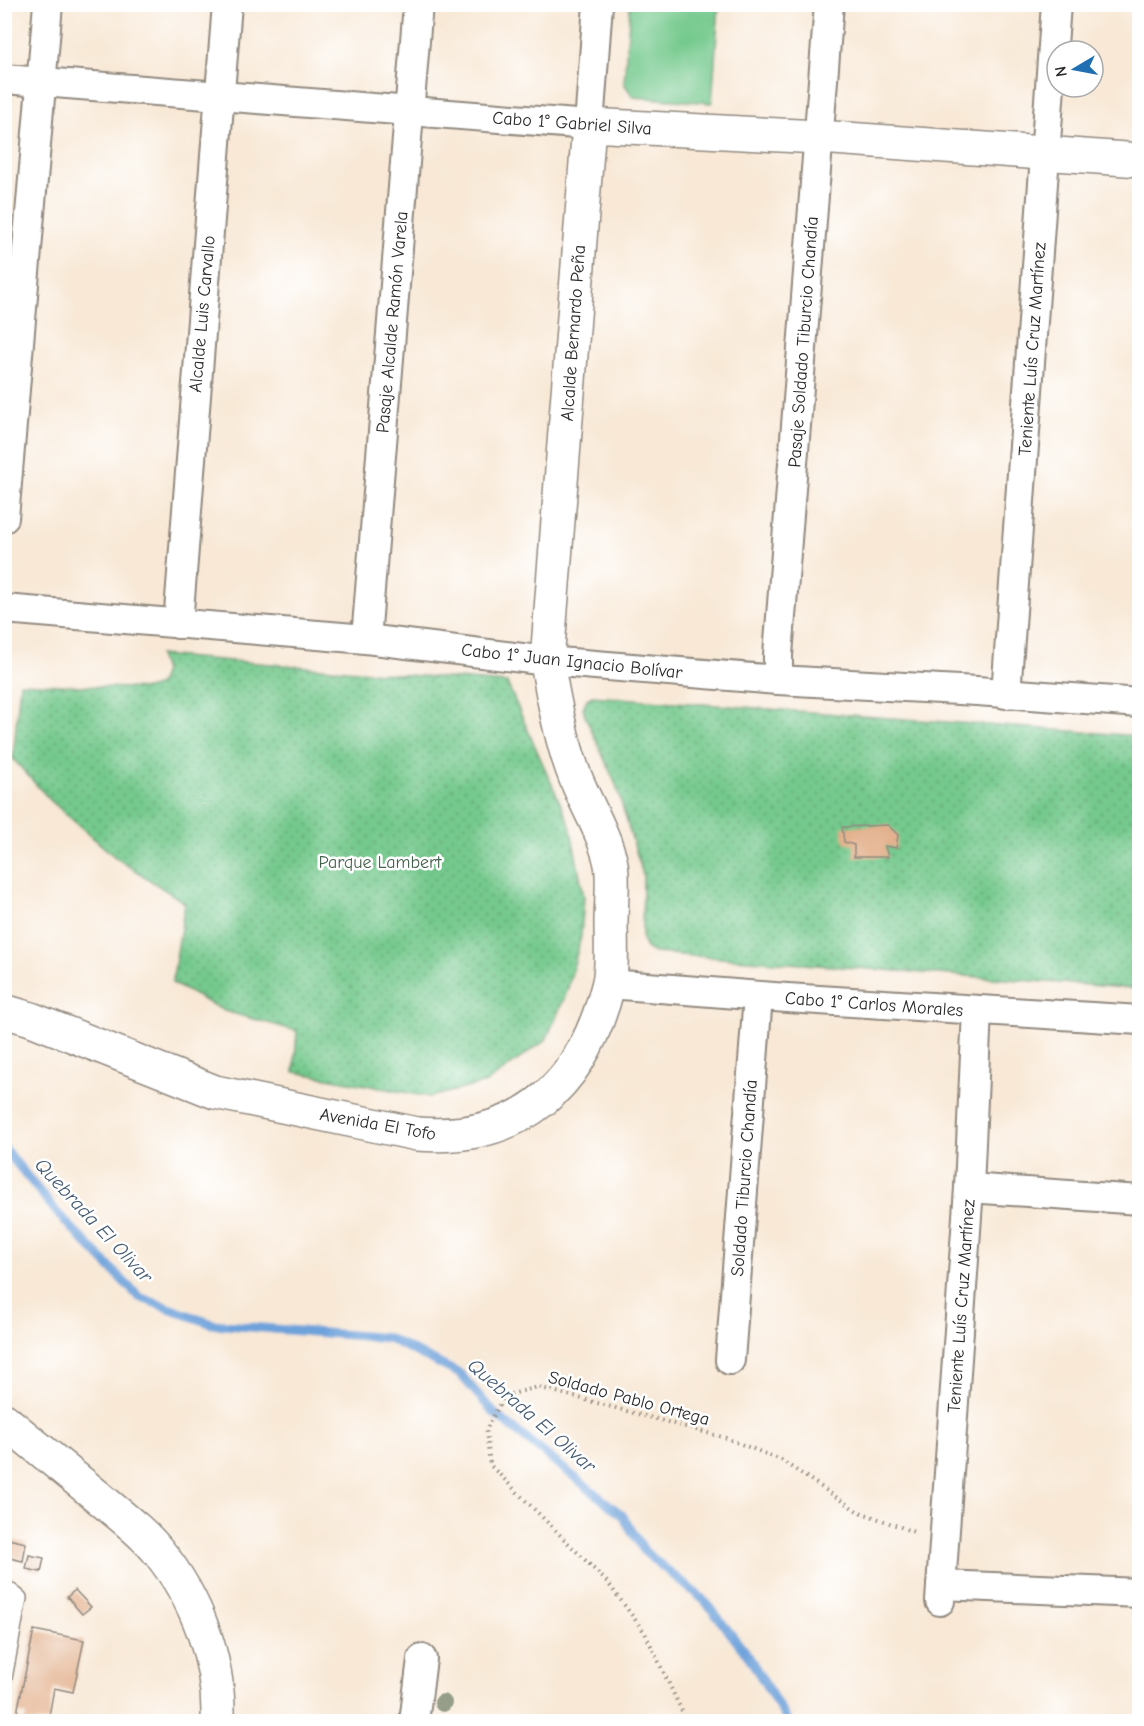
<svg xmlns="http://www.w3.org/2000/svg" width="1144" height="1726" font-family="'Comic Neue',sans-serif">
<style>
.grass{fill:#75c98d;stroke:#507a5c;stroke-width:1.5}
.park{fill:url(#park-dots);stroke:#507a5c;stroke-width:1.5}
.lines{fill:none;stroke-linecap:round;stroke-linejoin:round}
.stream{stroke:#6ea2da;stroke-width:9}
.building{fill:#e3b18d}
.service-casing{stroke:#928a80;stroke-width:18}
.minor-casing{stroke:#928a80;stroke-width:32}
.tertiary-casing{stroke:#928a80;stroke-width:36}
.path{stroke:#928a80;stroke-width:4;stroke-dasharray:1.5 4.5;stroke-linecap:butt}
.service{stroke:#fff;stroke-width:15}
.minor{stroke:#fff;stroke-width:28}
.tertiary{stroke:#fff;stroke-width:33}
.tree{fill:#969e8a}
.labels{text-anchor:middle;stroke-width:5;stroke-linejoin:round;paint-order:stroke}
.street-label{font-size:18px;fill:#2b2b2b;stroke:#fff}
.park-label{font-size:18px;fill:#45624d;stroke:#fff}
.water-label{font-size:20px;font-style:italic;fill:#465b71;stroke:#fff}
</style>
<defs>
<pattern id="park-dots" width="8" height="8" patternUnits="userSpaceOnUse" patternTransform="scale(1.5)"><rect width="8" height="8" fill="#75c98d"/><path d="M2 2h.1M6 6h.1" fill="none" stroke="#60a373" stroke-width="1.8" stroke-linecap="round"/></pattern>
</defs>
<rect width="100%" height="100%" fill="#fff"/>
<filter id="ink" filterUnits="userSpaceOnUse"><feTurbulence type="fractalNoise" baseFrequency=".0167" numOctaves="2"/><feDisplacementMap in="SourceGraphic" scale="12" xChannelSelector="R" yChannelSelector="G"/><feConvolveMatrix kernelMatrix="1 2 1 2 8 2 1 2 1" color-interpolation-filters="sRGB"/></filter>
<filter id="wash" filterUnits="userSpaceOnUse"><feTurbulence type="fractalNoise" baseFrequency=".008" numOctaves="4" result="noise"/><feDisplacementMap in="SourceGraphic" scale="24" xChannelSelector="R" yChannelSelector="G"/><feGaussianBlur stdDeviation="1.35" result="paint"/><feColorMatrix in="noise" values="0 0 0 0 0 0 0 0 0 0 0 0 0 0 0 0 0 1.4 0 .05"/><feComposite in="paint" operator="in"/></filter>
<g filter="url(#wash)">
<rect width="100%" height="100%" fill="#f8e8d5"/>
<polygon class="grass" points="630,5 719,5 712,103 633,97 624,83"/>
<g class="park">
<polygon points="159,655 507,683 570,825 584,897 581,937 567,992 546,1040 486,1083 430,1097 294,1072 297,1031 224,1011 172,983 185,903 116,858 51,801 13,759 20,683 147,689 159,685 164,671"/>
<polygon points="592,696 1139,736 1139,989 654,953 646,948 642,940 643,875 616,785 586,718 583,708 587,699"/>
</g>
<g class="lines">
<polyline class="stream" points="4,1148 58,1214 139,1297 212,1324 388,1338 460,1374 495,1414 622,1515 645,1552 705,1601 749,1657 788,1722"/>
</g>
<g id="blocks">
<g class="building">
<polygon points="888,825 898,835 896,848 885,846 888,857 854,857 854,845 844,842 842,827"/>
<polygon points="4,1538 26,1543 23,1561 4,1557"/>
<polygon points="29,1555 44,1558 41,1572 26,1569"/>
<polygon points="75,1590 91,1607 82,1614 67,1597"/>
<polygon points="34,1630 84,1640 73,1692 54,1688 48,1722 25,1722 26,1715 17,1713"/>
</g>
</g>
</g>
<g filter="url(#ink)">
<use href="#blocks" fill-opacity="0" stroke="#928a80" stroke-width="1.5"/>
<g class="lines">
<g class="service-casing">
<polyline id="service" points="4,1586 19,1598 4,1678"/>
</g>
<g class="minor-casing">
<g id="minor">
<polyline points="4,79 589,125 598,4"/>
<polyline points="4,518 48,4"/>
<polyline points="4,609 366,639 547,661 778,680 977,691 1140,703"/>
<polyline points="178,624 227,4"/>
<polyline points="366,639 418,4"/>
<polyline points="778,680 778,655 829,4"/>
<polyline points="1006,694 1056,4"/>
<polyline points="609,984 787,998 1140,1020"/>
<polyline points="969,1188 1140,1200"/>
<polyline points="730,1360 758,996"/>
<polyline points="941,1585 1140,1593"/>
<polyline points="940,1601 969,1188 977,1010"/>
<polyline points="414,1722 422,1659"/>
</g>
</g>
<g class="tertiary-casing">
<g id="tertiary">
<path d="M4,1011L31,1019L215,1092L417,1134C522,1142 583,1085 608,986C613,969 611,941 611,923C611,905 614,881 611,864C604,831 584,802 573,771C560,736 553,698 547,661L589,125L819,137L1140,160"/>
<path d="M4,1420C35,1445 66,1471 97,1496C118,1514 141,1530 158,1551C197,1599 220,1660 218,1722"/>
</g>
</g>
<polyline class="path" points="687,1722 645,1633 608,1583 490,1465 486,1430 504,1396 538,1387 726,1438 781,1460 857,1511 914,1532"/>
<use href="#service" class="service"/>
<use href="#minor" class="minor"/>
<use href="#tertiary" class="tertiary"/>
</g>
<circle class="tree" cx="443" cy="1703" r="9"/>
</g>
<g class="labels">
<g class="street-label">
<text transform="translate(572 123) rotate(4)" y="6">Cabo 1° Gabriel Silva</text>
<text transform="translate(202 314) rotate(-85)" y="6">Alcalde Luis Carvallo</text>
<text transform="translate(392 322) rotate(-85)" y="6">Pasaje Alcalde Ramón Varela</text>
<text transform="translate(573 333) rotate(-86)" y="6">Alcalde Bernardo Peña</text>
<text transform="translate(803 342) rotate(-86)" y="6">Pasaje Soldado Tiburcio Chandía</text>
<text transform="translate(1032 349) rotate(-86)" y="6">Teniente Luís Cruz Martínez</text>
<text transform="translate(572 661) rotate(6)" y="6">Cabo 1° Juan Ignacio Bolívar</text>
<text transform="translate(874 1004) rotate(4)" y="6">Cabo 1° Carlos Morales</text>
<text transform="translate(378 1124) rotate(10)" y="6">Avenida El Tofo</text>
<text transform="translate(744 1178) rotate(-86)" y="6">Soldado Tiburcio Chandía</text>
<text transform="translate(961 1306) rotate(-86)" y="6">Teniente Luís Cruz Martínez</text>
<text transform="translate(629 1398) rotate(15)" y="6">Soldado Pablo Ortega</text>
</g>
<g class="park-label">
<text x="380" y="868">Parque Lambert</text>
</g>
<g class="water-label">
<text transform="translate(94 1220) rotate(47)" y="7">Quebrada El Olivar</text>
<text transform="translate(532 1415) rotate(41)" y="7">Quebrada El Olivar</text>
</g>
</g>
<rect width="1144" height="1726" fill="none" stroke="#fff" stroke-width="24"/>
<g transform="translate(1075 69) rotate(260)"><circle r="28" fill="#ffffff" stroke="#aaaaaa" stroke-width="1.5"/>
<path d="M0-4.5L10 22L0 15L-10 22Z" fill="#1f6fb2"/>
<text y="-9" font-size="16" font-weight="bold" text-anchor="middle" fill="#2b2b2b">N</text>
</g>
</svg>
